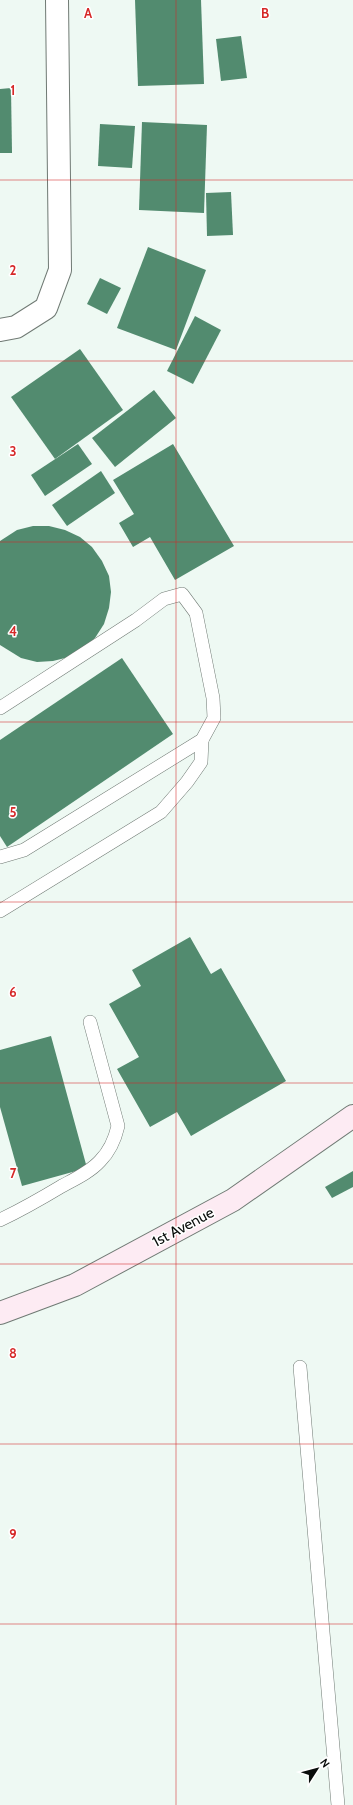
<svg xmlns="http://www.w3.org/2000/svg" width="353" height="1805" font-family="Cabin,sans-serif">
<style>
.building{fill:#528b6f}
.lines{fill:none;stroke-linecap:round;stroke-linejoin:round}
.lane-casing{stroke:#707a74;stroke-width:14}
.street-casing{stroke:#707a74;stroke-width:24}
.secondary-casing{stroke:#707a74;stroke-width:24}
.lane{stroke:#fff;stroke-width:13}
.street{stroke:#fff;stroke-width:22}
.secondary{stroke:#fdebf3;stroke-width:22}
.grid{fill:none;stroke:#d62828;stroke-width:1;stroke-opacity:0.55}
.labels{text-anchor:middle;stroke-width:3;stroke-linejoin:round;paint-order:stroke}
.street-label{font-size:15px;fill:#090d0b;stroke:#fff}
.grid-label{font-size:13px;text-anchor:middle;font-weight:bold;fill:#d62828;stroke:#fff;stroke-width:3;stroke-linejoin:round;paint-order:stroke}
</style>
<rect width="100%" height="100%" fill="#eef9f3"/>
<g class="building">
<polygon points="135,0 201,0 204,84 138,86"/>
<polygon points="241,36 247,78 221,81 216,39"/>
<polygon points="11,88 12,153 0,153 0,89"/>
<polygon points="142,122 207,125 204,213 139,210"/>
<polygon points="100,124 135,126 132,168 98,166"/>
<polygon points="231,192 233,235 207,236 206,193"/>
<polygon points="148,247 206,270 176,350 117,328"/>
<polygon points="100,278 121,288 107,314 87,304"/>
<polygon points="195,316 221,330 193,384 167,371"/>
<polygon points="80,349 123,410 55,459 11,397"/>
<polygon points="154,390 176,418 115,467 92,438"/>
<polygon points="78,444 92,464 45,496 31,475"/>
<polygon points="173,444 234,546 175,580 150,537 133,547 119,523 134,514 113,480"/>
<polygon points="101,471 115,493 67,526 52,505"/>
<polygon points="33,526 49,526 65,530 80,537 92,547 102,561 109,576 111,592 109,608 104,624 95,638 83,649 69,657 53,661 37,662 21,658 0,645 0,541 17,530"/>
<polygon points="122,658 173,734 7,847 0,836 0,740"/>
<polygon points="190,937 211,974 221,968 286,1081 191,1136 177,1112 150,1127 117,1069 139,1057 109,1004 141,986 132,970"/>
<polygon points="51,1036 87,1168 22,1186 0,1107 0,1050"/>
<polygon points="353,1171 353,1187 332,1198 325,1187"/>
</g>
<g class="lines">
<g class="lane-casing">
<g id="lane">
<polyline points="0,708 136,620 164,599 182,594 196,613 213,698 214,718 202,740 24,850 0,857"/>
<polyline points="0,911 161,812 187,782 201,762 202,740"/>
<path d="M0,1220C21,1210 42,1198 62,1186C75,1179 90,1172 100,1161C110,1151 115,1139 118,1126L90,1022"/>
<polyline points="300,1367 338,1805"/>
</g>
</g>
<g class="street-casing">
<polyline id="street" points="0,330 16,327 46,308 60,270 57,0"/>
</g>
<g class="secondary-casing">
<polyline id="secondary" points="0,1313 75,1285 233,1200 353,1116"/>
</g>
<use href="#lane" class="lane"/>
<use href="#street" class="street"/>
<use href="#secondary" class="secondary"/>
</g>
<path class="grid" d="M176,0V1805M0,180H353M0,361H353M0,542H353M0,722H353M0,902H353M0,1083H353M0,1264H353M0,1444H353M0,1624H353"/>
<g class="labels">
<g class="street-label">
<text transform="translate(183 1227) rotate(-28)" y="5">1st Avenue</text>
</g>
</g>
<g class="grid-label">
<text x="88" y="18">A</text>
<text x="265" y="18">B</text>
<text x="13" y="95">1</text>
<text x="13" y="275">2</text>
<text x="13" y="456">3</text>
<text x="13" y="636">4</text>
<text x="13" y="817">5</text>
<text x="13" y="997">6</text>
<text x="13" y="1178">7</text>
<text x="13" y="1358">8</text>
<text x="13" y="1539">9</text>
</g>
<g transform="translate(317 1769) rotate(54)" stroke="#ffffff" stroke-width="3" paint-order="stroke">
<path d="M0-3L7 15L0 10L-7 15Z" fill="#090d0b"/>
<text y="-6" font-size="11" font-weight="bold" text-anchor="middle" fill="#090d0b">N</text>
</g>
</svg>
